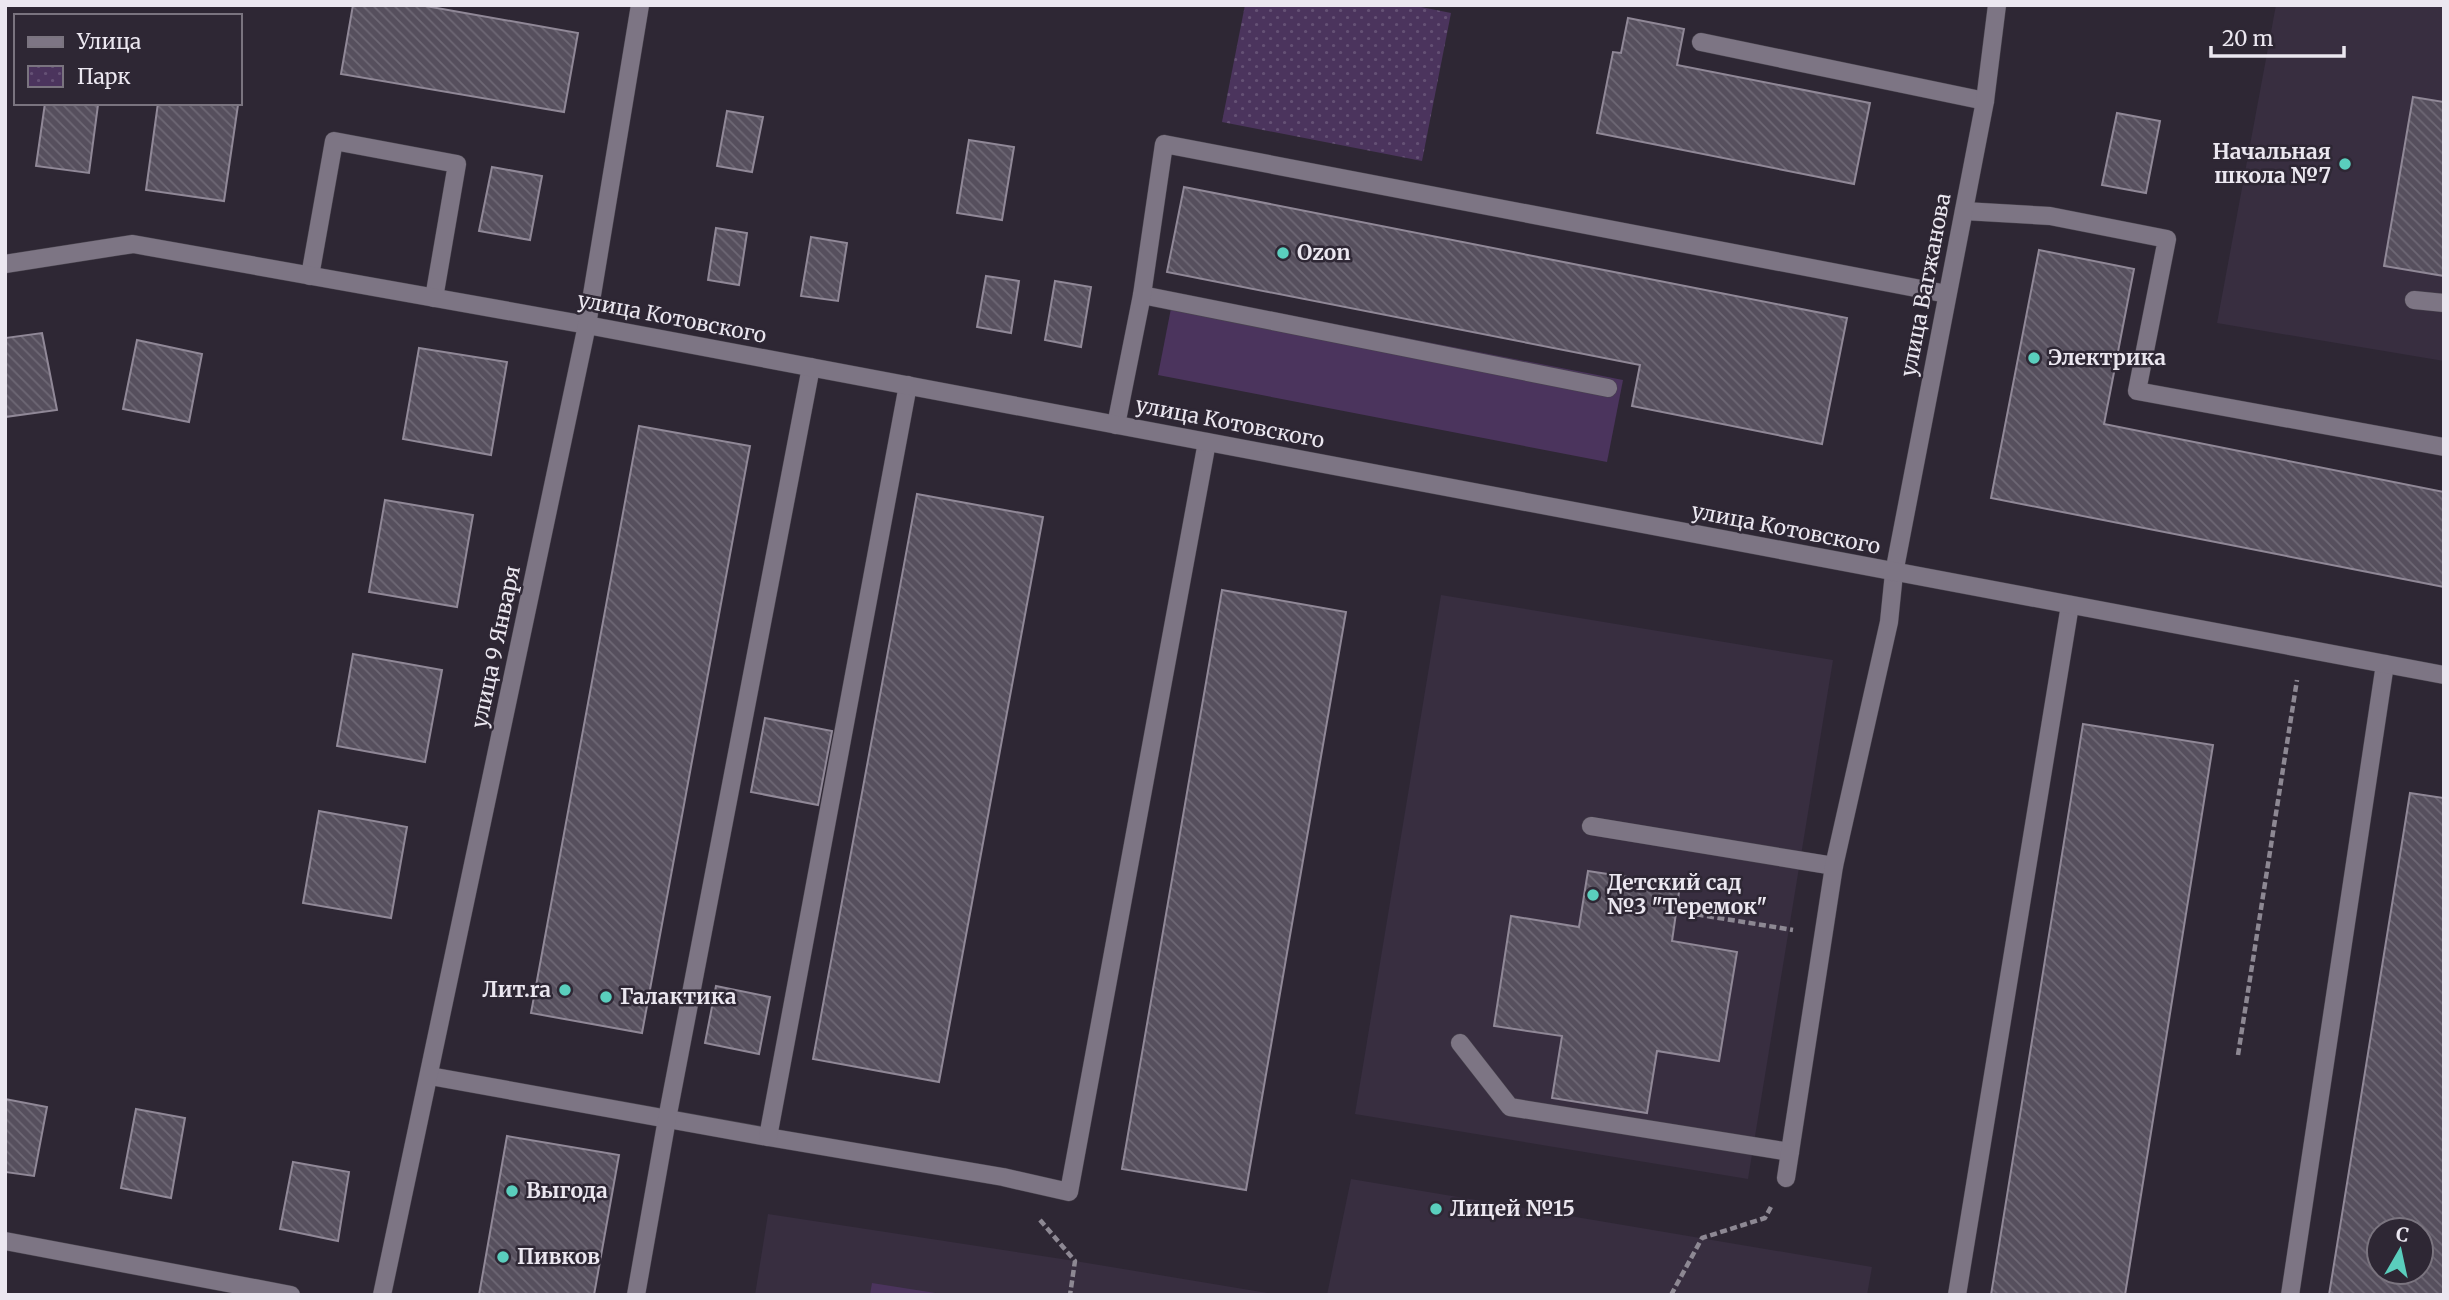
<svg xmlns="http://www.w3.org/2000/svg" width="2449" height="1300" font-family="Merriweather,serif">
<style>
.built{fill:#382e40}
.grass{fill:#4b345d}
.park{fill:url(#park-dots)}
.building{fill:url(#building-back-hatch);stroke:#908897;stroke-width:2;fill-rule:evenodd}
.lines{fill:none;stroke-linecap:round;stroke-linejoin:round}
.service-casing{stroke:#49444e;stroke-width:19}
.minor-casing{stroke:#49444e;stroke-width:19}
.tertiary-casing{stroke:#49444e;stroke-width:19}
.path{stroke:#8d8893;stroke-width:4.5;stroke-dasharray:7 3.5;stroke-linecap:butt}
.service{stroke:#7d7584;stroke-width:18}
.minor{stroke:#7d7584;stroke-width:18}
.tertiary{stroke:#7d7584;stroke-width:18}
.poi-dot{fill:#5acebd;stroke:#2e2734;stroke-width:2.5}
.labels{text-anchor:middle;stroke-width:5;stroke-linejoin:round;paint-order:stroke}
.poi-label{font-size:21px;font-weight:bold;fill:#ebe7f0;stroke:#2e2734;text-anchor:start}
.street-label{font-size:21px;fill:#ebe7f0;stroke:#2e2734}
</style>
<defs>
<pattern id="park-dots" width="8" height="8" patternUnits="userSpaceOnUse" patternTransform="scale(1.75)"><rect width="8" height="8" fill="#4b345d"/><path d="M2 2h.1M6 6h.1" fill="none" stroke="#655175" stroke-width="1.8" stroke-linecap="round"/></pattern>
<pattern id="building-back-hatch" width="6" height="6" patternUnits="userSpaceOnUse" patternTransform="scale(1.75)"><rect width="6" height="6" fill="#564f5d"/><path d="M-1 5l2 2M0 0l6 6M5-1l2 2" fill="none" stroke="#6e6875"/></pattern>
</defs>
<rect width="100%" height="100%" fill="#2e2734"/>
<g class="built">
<polygon points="2276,5 2444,5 2444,361 2217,323"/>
<polygon points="1441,595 1833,660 1748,1179 1355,1114"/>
<polygon points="1351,1179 1872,1267 1867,1295 1327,1295"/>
<polygon points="768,1214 1075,1261 1280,1295 755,1295"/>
</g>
<g class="grass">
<polygon points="1174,293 1623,380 1607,462 1158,375"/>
<polygon points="872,1283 948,1295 870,1295"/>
</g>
<polygon class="park" points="1245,5 1411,5 1451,13 1422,161 1222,122"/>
<g class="building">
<polygon points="353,5 420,5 578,33 564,112 341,74"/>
<polygon points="1628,18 1684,29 1677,65 1870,103 1854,184 1597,133 1613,52 1621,53"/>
<polygon points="2413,97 2444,102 2444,276 2384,266"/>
<polygon points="45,103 98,105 89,173 36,166"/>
<polygon points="158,103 238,105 224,201 146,190"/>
<polygon points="727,111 763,117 752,172 717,166"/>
<polygon points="2117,113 2160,121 2146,193 2102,185"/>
<polygon points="969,140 1014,147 1002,220 957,213"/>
<polygon points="492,167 542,176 530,240 479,231"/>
<polygon points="1184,187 1847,318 1822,444 1632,406 1640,365 1167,272"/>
<polygon points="716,228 747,233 739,285 708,280"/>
<polygon points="811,237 847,243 838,301 801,296"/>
<polygon points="2039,250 2134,269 2104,424 2444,492 2444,587 1991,498"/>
<polygon points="986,276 1019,281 1011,333 977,327"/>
<polygon points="1055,281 1091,287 1081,347 1045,340"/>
<polygon points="42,333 57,410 5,417 5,338"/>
<polygon points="137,340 202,354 189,422 123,409"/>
<polygon points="419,348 507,362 491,455 403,439"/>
<polygon points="639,426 750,446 642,1033 531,1013"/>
<polygon points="917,494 1043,517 939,1082 813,1059"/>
<polygon points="385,500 473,515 457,607 369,592"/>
<polygon points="1222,590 1346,612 1246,1190 1122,1169"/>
<polygon points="353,654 442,670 425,762 337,746"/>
<polygon points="765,718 832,731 818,805 751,792"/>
<polygon points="2083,724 2213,745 2125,1295 1991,1295"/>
<path d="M2410,793L2444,798V1295H2329ZM2379,1230H2421V1272H2379Z"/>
<polygon points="319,811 407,827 391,918 303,903"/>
<polygon points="1588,871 1680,885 1672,941 1737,952 1719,1061 1657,1051 1647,1113 1552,1098 1562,1036 1494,1026 1511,916 1579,927"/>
<polygon points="716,986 770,997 759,1054 705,1043"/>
<polygon points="5,1099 47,1107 34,1176 5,1172"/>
<polygon points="136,1109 185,1118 171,1198 121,1188"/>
<polygon points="507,1136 619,1155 594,1295 479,1295"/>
<polygon points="293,1162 349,1172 338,1241 280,1229"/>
</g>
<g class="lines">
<g class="service-casing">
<g id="service">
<polyline points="1701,42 1985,101"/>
<polyline points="1964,211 2050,216 2167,239 2137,391 2444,447"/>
<polyline points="310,276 334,141 457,164 434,298"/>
<polyline points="1142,295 1608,388"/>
<polyline points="2414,300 2444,303"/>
<polyline points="1116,425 1142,295 1164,144 1947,294"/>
<polyline points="1591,826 1834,866"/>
<polyline points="1460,1043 1510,1107 1790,1152"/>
<polyline points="430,1076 768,1137 1003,1177 1069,1192 1207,442"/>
<polyline points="768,1137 908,385"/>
<polyline points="1786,1178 1834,866 1889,622 1894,573"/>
<polyline points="636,1295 667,1119 811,367"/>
<polyline points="1957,1295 2070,605"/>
<polyline points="2290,1295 2385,664"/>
</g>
</g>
<g class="minor-casing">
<g id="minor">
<polyline points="5,264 133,244 587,325 640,5"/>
<polyline points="1894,573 1985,101 1997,5"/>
<polyline points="5,1241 291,1295"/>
</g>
</g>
<g class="tertiary-casing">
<polyline id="tertiary" points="382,1295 587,325 2444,675"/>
</g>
<g class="path">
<polyline points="1676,911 1793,930"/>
<polyline points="2238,1055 2297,680"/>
<polyline points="1040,1220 1075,1261 1070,1295"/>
<polyline points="1671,1295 1702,1238 1765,1218 1772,1205"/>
</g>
<use href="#service" class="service"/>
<use href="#minor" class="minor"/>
<use href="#tertiary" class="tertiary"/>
</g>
<g class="poi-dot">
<circle cx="2345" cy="164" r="7"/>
<circle cx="1283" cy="253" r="7"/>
<circle cx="2034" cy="358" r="7"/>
<circle cx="1593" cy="895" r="7"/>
<circle cx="565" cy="990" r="7"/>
<circle cx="606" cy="997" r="7"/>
<circle cx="512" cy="1191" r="7"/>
<circle cx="1436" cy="1209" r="7"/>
<circle cx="503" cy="1257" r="7"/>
</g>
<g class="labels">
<g class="poi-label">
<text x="2331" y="159" text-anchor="end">Начальная<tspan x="2331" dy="24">школа №7</tspan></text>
<text x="1297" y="260">Ozon</text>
<text x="2048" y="365">Электрика</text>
<text x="1607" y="890">Детский сад<tspan x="1607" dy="24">№3 "Теремок"</tspan></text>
<text x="551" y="997" text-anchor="end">Лит.ra</text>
<text x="620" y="1004">Галактика</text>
<text x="526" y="1198">Выгода</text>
<text x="1450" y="1216">Лицей №15</text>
<text x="517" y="1264">Пивков</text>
</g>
<g class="street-label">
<text transform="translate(1926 285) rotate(-79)" y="7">улица Вагжанова</text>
<text transform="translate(672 318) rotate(11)" y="7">улица Котовского</text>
<text transform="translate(1230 423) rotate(11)" y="7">улица Котовского</text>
<text transform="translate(1786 529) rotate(11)" y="7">улица Котовского</text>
<text transform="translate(496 647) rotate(-78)" y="7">улица 9 Января</text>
</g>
</g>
<rect width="2449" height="1300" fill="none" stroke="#ebe7f0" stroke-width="14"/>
<rect x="14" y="14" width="228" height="91" fill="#2e2734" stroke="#7a747f" stroke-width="2"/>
<rect x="28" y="37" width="35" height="10" fill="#7d7584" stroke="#7a747f" stroke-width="2"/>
<text x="77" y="49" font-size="21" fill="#ebe7f0">Улица</text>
<rect x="28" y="66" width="35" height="21" fill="url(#park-dots)" stroke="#7a747f" stroke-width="2"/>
<text x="77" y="84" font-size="21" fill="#ebe7f0">Парк</text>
<g transform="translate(2400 1251) rotate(9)"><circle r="33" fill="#2e2734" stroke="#7a747f" stroke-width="2"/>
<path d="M0-5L12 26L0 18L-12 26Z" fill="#5acebd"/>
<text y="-10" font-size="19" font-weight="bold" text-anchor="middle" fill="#ebe7f0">С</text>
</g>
<path d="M2211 46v10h133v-10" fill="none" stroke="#ebe7f0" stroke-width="3.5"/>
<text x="2222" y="46" font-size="21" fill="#ebe7f0" stroke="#2e2734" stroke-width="5" paint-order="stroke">20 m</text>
</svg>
